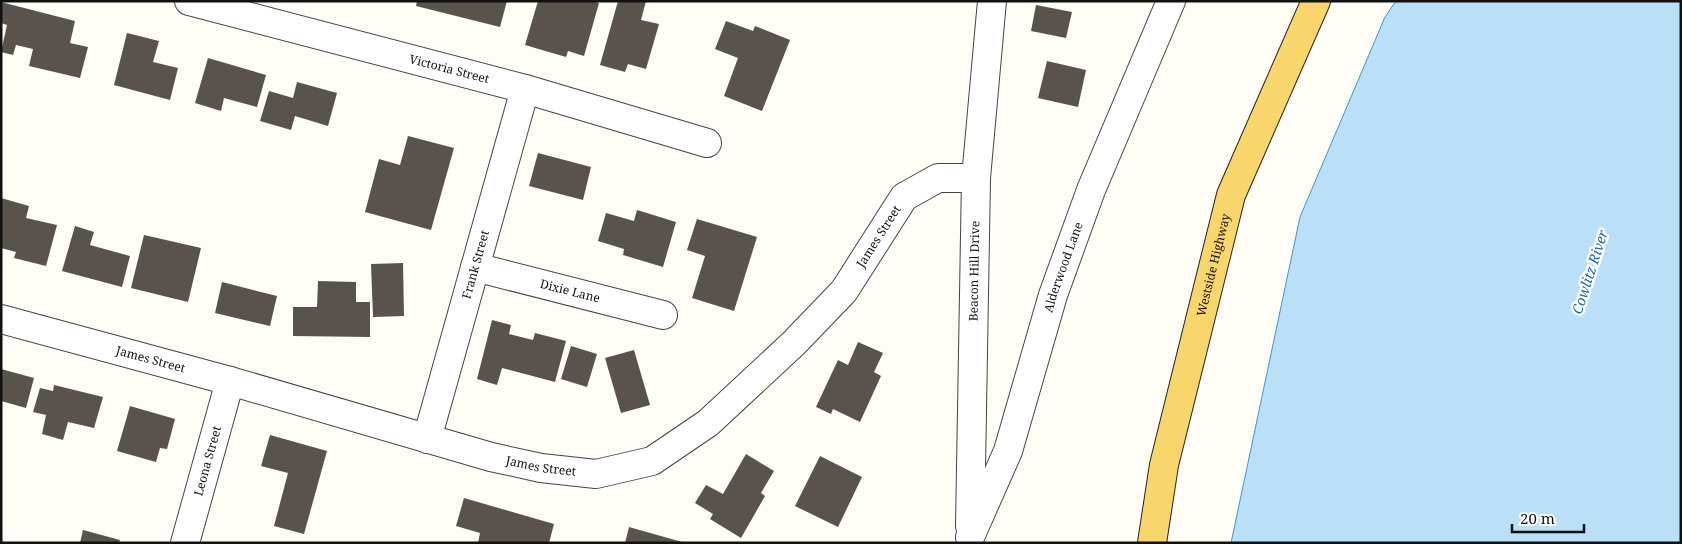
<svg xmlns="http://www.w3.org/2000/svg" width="1682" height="544" font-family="'Noto Serif',serif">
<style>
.water{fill:#b9e0f7;stroke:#3f96cf}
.building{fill:#5a524d}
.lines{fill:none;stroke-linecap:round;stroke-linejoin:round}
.minor-casing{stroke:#444;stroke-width:30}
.major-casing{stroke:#222;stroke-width:30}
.minor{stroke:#fff;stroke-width:28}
.major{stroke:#f9d66b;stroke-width:28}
.labels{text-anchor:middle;stroke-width:5;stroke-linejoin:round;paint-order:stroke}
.street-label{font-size:12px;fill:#111;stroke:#fff}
.water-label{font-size:14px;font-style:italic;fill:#1768a6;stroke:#fff}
</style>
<rect width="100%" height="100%" fill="#fffdf5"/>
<polygon class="water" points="1396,1 1681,1 1681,543 1231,543 1300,217 1385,17"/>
<g class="building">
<polygon points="417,1 507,1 500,27 416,6"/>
<polygon points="538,1 593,1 599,3 584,56 568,51 566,57 525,45"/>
<polygon points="618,1 646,1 641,20 659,24 646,69 628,64 625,72 600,65"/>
<polygon points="1,2 75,21 70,43 88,47 80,78 29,66 33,49 16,45 13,55 1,52 7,25 1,23"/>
<polygon points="1036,5 1072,12 1066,38 1031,31"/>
<polygon points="726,21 753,31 755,26 790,40 762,111 724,96 738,58 715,49"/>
<polygon points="127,33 159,41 153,62 178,68 170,100 114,85"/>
<polygon points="208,58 266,75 257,107 224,98 221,111 195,103"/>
<polygon points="1047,61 1086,70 1078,107 1038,98"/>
<polygon points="297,82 337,93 328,126 295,116 291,130 260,121 269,91 293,98"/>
<polygon points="408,136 454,148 431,230 365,212 379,159 400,165"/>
<polygon points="538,153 591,167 583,200 529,186"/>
<polygon points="1,198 29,206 26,218 57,225 46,266 14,258 16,252 1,248"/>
<polygon points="637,210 676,222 663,267 623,255 624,249 598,241 606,213 634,221"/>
<polygon points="697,219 757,237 734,311 692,298 705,256 687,250"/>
<polygon points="75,226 94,232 90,245 130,256 122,287 62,271"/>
<polygon points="144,235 201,248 188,302 131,288"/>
<polygon points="403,263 404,316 373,317 371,264"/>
<polygon points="318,281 356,282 356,302 370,302 370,337 293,336 293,307 317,307"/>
<polygon points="222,282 277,296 270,326 215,313"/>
<polygon points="492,320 511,325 509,334 533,340 535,333 566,341 555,382 502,368 497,385 477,379"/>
<polygon points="858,342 883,353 874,372 881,376 860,422 833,409 831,414 816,407 838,360 848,365"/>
<polygon points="571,346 597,354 587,387 561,379"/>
<polygon points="634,350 650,405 621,413 605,358"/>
<polygon points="1,369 34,378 26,408 1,401"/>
<polygon points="54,385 103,397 94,428 68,422 63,440 42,434 46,415 33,412 40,388 53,391"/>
<polygon points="130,406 175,419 167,449 160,448 156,462 117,451"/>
<polygon points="270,435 327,451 304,534 274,526 288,473 261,466"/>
<polygon points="746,454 774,471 761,493 765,496 741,538 710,519 713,514 695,503 706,485 723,494"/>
<polygon points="820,456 862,477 838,527 795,506"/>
<polygon points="464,498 554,524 549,543 478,543 480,533 456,526"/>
<polygon points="629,527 682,542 682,543 625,543"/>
<polygon points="83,530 120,540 119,543 80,543"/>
</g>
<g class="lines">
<g class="minor-casing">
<g id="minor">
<path id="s1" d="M189,1L525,89L707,143"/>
<path id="s2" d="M475,267L663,315"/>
<path id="s3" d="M1,319L230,381L491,457L541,468L596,474L652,461L708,423L794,343L844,291L904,197L938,178H976"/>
<path id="s4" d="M427,439L525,89"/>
<path id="s5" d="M970,526L976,178L992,1"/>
<path id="s6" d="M970,537L1008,451L1053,295L1091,190L1171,1"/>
<path id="s7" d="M185,543L230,381"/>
</g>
</g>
<g class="major-casing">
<g id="major">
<path id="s8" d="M1152,543L1164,465L1231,195L1316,1"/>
</g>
</g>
<use href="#minor" class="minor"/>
<use href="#major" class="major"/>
</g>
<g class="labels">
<g class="street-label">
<text dy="4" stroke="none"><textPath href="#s1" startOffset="269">Victoria Street</textPath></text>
<text dy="4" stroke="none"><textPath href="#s3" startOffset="995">James Street</textPath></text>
<text dy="4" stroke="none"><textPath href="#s4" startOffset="181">Frank Street</textPath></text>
<text dy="4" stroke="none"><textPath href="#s8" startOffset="285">Westside Highway</textPath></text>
<text dy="4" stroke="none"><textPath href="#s6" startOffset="286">Alderwood Lane</textPath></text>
<text dy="4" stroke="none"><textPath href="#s5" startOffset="255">Beacon Hill Drive</textPath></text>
<text dy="4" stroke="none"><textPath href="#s2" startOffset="98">Dixie Lane</textPath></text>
<text dy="4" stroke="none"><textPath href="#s3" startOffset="155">James Street</textPath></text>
<text dy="4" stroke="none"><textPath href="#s7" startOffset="85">Leona Street</textPath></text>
<text dy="4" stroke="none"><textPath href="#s3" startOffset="560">James Street</textPath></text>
</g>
<g class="water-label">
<text transform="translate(1590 272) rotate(-72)" y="5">Cowlitz River</text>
</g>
</g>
<rect width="1682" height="544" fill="none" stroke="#111111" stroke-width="5"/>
<path d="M1512 524v8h72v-8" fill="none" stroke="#111111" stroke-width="2.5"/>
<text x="1520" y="524" font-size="15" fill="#111111" stroke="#ffffff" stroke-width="4" paint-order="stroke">20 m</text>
</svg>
